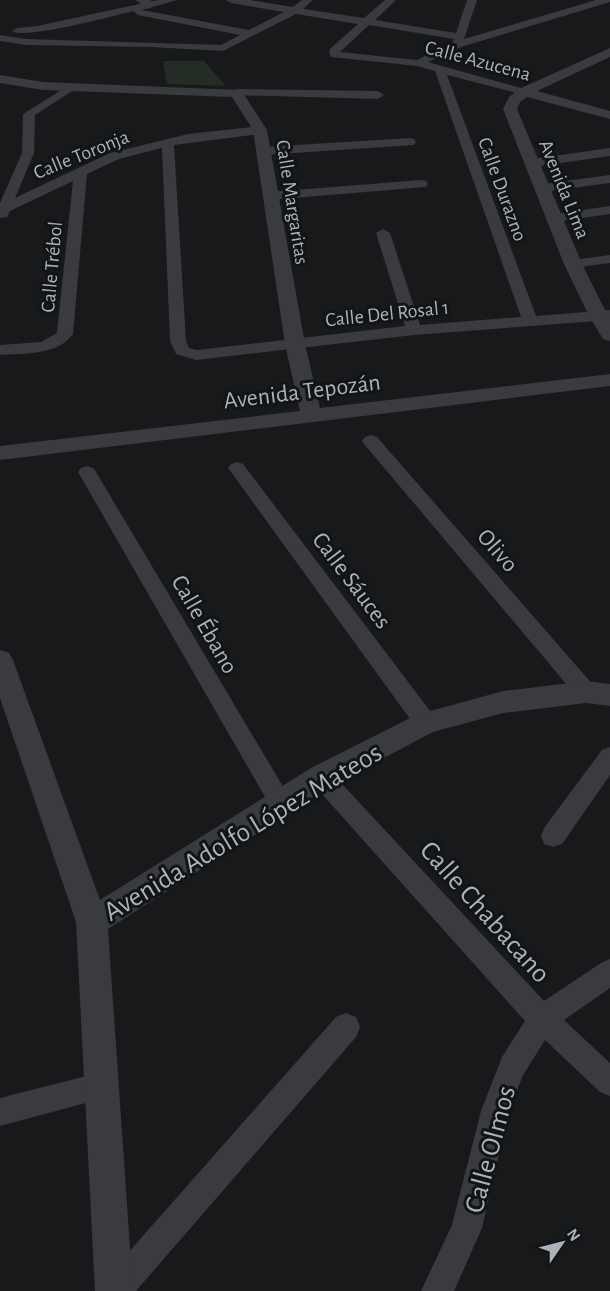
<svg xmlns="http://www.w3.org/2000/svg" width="610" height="1291" font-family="'Alegreya Sans',sans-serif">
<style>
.green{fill:#242d25}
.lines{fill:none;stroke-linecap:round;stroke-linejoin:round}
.minor{fill:#3a3b3f;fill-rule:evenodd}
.tertiary{fill:#3a3b3f;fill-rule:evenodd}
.labels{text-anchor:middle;stroke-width:6;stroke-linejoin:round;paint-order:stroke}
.far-street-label{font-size:20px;fill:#abb2ba;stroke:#131415}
.street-label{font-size:24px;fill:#abb2ba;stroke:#131415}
.near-street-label{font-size:28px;fill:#abb2ba;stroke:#131415}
</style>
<rect width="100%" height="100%" fill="#18191a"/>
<polygon class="green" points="163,61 204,61 226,86 167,84"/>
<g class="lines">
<g class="minor">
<path d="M158,0H177L142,10L249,30L284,12L231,3L226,0H250L293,7L302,0H313L303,9L364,18L385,0H396L375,20L456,33L467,0H477L464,39L596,0H610V2L461,47L428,62L528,90L530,92L524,95L447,75L536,316L610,310V320L414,335L196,360L176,354L170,341L162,148L119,159L87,174L73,334C57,356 24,353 0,355V345L41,342L57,333L73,181L10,211L7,217L0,218V203L22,153L23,114L71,84L75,85V89L35,115L34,153L15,198L110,153L188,134L260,126L266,130L260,134L174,145L186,341L189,348L197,350L405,326L376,233L383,229L390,233L420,325L521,317L435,71L417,66L331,57L329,51L330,49L358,24L296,14L223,51L151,47L26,45L0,41V35L26,39L221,45L240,35L138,15L133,11C114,16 23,40 12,31L17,28L37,26ZM369,25L454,39L452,43L417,60L340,52Z"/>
<polygon points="236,89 378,91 384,95 378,99 232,95 230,93"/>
<polygon points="410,138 414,139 416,142 414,145 264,155 258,151 264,147"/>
<polygon points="610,148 610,156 532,167 526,163 532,159"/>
<polygon points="610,175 610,183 543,192 536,188 543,184"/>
<polygon points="421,180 426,181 428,184 426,187 270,200 263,196 270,192"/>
<polygon points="610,206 610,214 555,222 548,218 555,214"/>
<polygon points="610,255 610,263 573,268 566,264 573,260"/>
<polygon points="371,435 377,437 594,686 597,692 594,698 586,701 578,698 365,445 362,441 365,437"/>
<polygon points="237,462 243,464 434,716 437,723 434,730 426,732 418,730 231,472 228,468 231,464"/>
<polygon points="87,466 93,468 96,472 288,795 292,802 288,809 280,812 272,809 78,472 81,468"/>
<polygon points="610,747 610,775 562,844 553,847 544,844 541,836 544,828 602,750"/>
<polygon points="321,767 329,770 544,1001 601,963 610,959 610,988 564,1020 610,1063 610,1096 600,1092 545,1040 523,1075 509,1111 482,1228 454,1291 421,1291 452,1225 481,1111 502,1057 525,1021 313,784 309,777 313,770"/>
<polygon points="346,1013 356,1017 360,1027 356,1037 136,1291 99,1291 104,1280 336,1017"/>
<polygon points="102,1072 112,1076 116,1086 112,1096 0,1126 0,1098"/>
</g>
<g class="tertiary">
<polygon points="135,0 150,0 155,5 149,9"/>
<polygon points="610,48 610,57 537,91 610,111 610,119 527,97 520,102 517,109 582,264 610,320 610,341 603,339 589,316 564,264 503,109 509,97 519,89"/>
<polygon points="0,75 43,82 241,90 267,130 305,344 320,408 610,374 610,386 0,460 0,446 300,411 285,344 253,130 232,97 43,90 0,83"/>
<polygon points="0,650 9,653 13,660 100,900 311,768 416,715 503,691 586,681 610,684 610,706 586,703 503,713 433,732 331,786 108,929 133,1291 95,1291 76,922 0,698"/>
</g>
</g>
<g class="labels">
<g class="far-street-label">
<text transform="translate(478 60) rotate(15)" y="7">Calle Azucena</text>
<text transform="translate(81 154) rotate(-22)" y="7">Calle Toronja</text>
<text transform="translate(503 189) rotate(70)" y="7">Calle Durazno</text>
<text transform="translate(565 189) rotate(68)" y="7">Avenida Lima</text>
<text transform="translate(293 202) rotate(81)" y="7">Calle Margaritas</text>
<text transform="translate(51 267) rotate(-85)" y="7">Calle Trébol</text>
<text transform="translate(387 313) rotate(-6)" y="7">Calle Del Rosal 1</text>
</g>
<g class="street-label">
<text transform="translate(302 391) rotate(-7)" y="8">Avenida Tepozán</text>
<text transform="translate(498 550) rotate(49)" y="8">Olivo</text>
<text transform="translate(352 580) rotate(53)" y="8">Calle Sáuces</text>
<text transform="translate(205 624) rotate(60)" y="8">Calle Ébano</text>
</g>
<g class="near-street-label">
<text transform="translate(242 831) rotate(-31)" y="10">Avenida Adolfo López Mateos</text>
<text transform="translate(486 911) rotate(48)" y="10">Calle Chabacano</text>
<text transform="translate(489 1149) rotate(-75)" y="10">Calle Olmos</text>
</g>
</g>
<g transform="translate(562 1243) rotate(55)" stroke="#131415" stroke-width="4.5" paint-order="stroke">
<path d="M0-4.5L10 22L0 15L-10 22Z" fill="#abb2ba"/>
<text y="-9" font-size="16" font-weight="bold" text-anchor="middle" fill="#abb2ba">N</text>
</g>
</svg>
